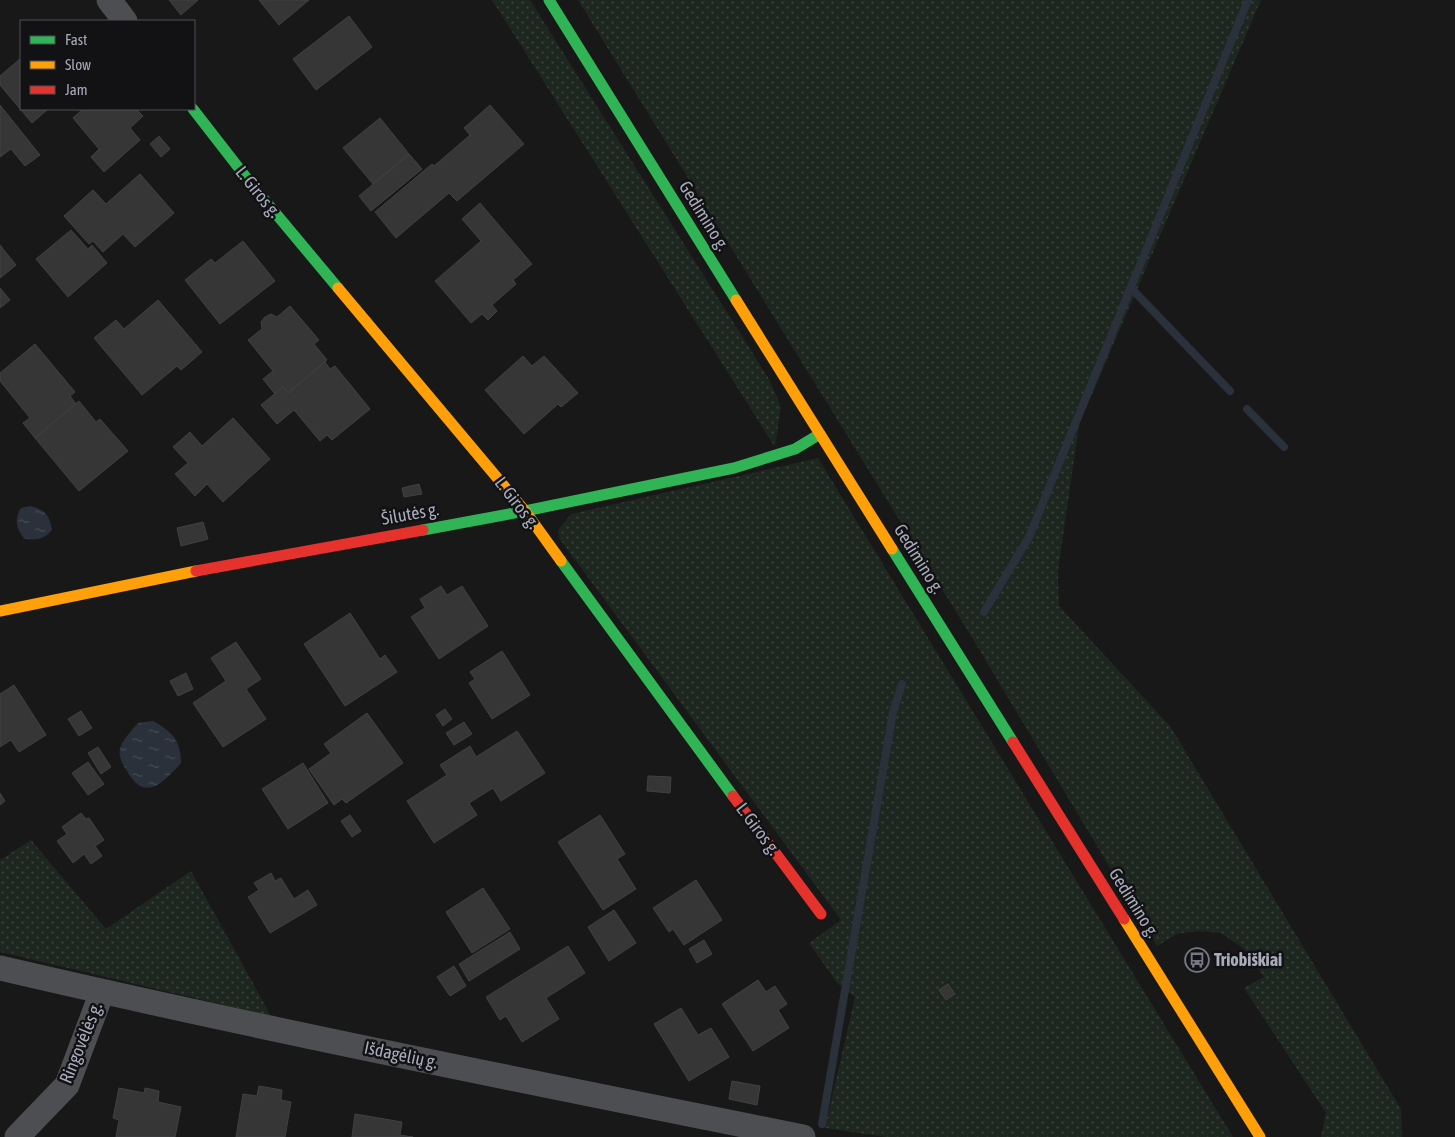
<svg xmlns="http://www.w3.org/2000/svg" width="1455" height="1137" font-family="'Asap Condensed',sans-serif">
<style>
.grass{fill:url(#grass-dots)}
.water{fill:url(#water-ripples)}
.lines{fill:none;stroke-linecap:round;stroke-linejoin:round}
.stream{stroke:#2a313b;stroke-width:8}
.building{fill:#363637;stroke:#404144}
.street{stroke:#4d4e52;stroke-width:25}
.fast{stroke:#30b455;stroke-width:11}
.slow{stroke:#ff9f0a;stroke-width:11}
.jam{stroke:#e5322d;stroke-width:11}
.labels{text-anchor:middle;stroke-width:5;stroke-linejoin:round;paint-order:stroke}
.street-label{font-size:18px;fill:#a8abba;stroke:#121214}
.poi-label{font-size:18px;font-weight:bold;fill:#a8abba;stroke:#121214;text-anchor:start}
</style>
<defs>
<pattern id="grass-dots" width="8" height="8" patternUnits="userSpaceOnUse" patternTransform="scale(1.25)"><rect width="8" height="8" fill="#1d261f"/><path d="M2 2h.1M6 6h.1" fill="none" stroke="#3b433d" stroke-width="1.8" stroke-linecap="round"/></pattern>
<pattern id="water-ripples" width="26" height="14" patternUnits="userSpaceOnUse" patternTransform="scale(1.25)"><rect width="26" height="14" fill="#2a313b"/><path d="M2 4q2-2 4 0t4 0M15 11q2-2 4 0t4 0" fill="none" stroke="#464c55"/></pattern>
</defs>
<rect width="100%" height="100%" fill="#181818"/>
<g class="grass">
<polygon points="492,0 530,0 769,379 781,407 775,447"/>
<polygon points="578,0 1261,0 1079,425 1058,571 1059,606 1170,726 1401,1109 1402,1137 1321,1137 1326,1113 1244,988 1264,977 1244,949 1221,933 1198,931 1177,934 1157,946 971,636"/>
<polygon points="818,458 1233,1137 886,1137 825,1128 855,997 837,983 809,943 841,920 559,538 558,530 571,514"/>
<polygon points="31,840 106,929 191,871 271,1016 0,952 0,860"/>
</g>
<g class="water">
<path d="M30,506C45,510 49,514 52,530C43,540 37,540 25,539C16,530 14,519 21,508Z"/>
<path d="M153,721C172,732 181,740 181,763C163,783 145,803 127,771C123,765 118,756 120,749C123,739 132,730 138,723Z"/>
</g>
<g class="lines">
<g class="stream">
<polyline points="1131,288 1230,391"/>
<polyline points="1247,409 1284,447"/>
<polyline points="984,612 1029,537 1248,0"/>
<polyline points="822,1124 893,712 902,684"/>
</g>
</g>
<g class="building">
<polygon points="169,0 198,0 181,15"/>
<polygon points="259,0 309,0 279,25"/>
<polygon points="349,16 372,47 316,90 293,59"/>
<polygon points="21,58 21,109 48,109 32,123 0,85 0,76"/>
<polygon points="0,105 40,155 25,166 11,149 0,157"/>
<polygon points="490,105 524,144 457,201 449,193 396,238 375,212 432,164 434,166 470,135 464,128"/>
<polygon points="83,109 136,109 143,116 130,128 140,140 104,172 91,157 99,149 73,118"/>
<polygon points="380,118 409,154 373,184 343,148"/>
<polygon points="159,136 170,149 161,157 150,144"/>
<polygon points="409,154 422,169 371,211 359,196"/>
<polygon points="140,174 174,213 135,247 123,234 103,252 93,241 89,244 64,216 93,190 106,204"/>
<polygon points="480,203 532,264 513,280 516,284 492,305 497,311 488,320 482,314 471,323 435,281 481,241 462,219"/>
<polygon points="71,230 88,249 92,245 107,263 68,297 36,259"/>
<polygon points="243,241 275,281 220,324 185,280 211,259 215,263"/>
<polygon points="0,245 16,265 0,278"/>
<polygon points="0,288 10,300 0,308"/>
<polygon points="158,300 202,352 181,370 177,366 142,395 94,338 116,320 124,329"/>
<polygon points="290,306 319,340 314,344 327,360 288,393 283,387 275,394 263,379 273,371 248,340 262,329 261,322 265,317 271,314 277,317"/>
<polygon points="35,344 75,392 70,396 76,404 35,438 23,423 30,418 0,381 0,373"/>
<polygon points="523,356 532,366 544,356 578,393 561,407 558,404 524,434 485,390"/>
<polygon points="325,362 330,369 335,366 370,409 332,440 327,435 320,441 294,410 277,424 261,405 283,387 288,393"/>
<polygon points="79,401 96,422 100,419 128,451 79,491 35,438"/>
<polygon points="233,418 270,459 223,502 207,484 195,496 175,474 188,463 173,447 190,432 202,446"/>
<polygon points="419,484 422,494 404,497 402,488"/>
<polygon points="203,522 208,539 181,546 177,528"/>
<polygon points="441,586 447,595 462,586 488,626 439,659 411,617 425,608 420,599"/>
<polygon points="350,613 380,659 385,655 397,672 345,706 304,644"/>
<polygon points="236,642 261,679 246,689 266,719 223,747 193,703 226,681 211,658"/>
<polygon points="502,651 530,695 492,719 469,683 475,679 470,672"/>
<polygon points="186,673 193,689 178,696 170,681"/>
<polygon points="14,685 46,735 19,752 11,740 0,747 0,694"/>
<polygon points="445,709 452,719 443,726 436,715"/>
<polygon points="81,711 92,728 79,736 68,719"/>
<polygon points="367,713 403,763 346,803 342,799 334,805 309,769 331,753 324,744"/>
<polygon points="464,722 472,734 454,745 446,733"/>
<polygon points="517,731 545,773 501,801 493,788 469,803 477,815 434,843 407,801 447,775 440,765 470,746 476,757"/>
<polygon points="98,747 111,767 101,774 88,753"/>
<polygon points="88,762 104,784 88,795 72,773"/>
<polygon points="303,763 328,803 288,829 262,789"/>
<polygon points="648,776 671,777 670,793 647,791"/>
<polygon points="0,793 5,801 0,805"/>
<polygon points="81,813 86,819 89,818 104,840 95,846 102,856 91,864 84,854 73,863 57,841 67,834 62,827"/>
<polygon points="350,815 361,831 352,837 341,821"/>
<polygon points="600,815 625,854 617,859 636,889 603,910 558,842"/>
<polygon points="271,873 275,881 281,878 294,899 308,890 317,905 270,933 248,897 259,890 254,883"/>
<polygon points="696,880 722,920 684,945 673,929 669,932 653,908"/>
<polygon points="483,888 510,929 472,953 446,912"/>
<polygon points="614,910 636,943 609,961 588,927"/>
<polygon points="510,932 520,949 469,981 459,964"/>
<polygon points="704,940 712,954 697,963 689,949"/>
<polygon points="568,946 585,973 546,998 559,1019 522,1042 506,1016 500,1020 486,997"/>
<polygon points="454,966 466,986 450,996 437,977"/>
<polygon points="758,980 766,992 775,986 787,1004 778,1010 789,1028 753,1051 722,1004"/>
<polygon points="948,984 955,994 946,1000 939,990"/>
<polygon points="681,1008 698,1035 711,1028 729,1057 689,1081 654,1024"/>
<polygon points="732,1081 760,1086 757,1105 729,1099"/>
<polygon points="259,1086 282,1090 281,1100 291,1102 285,1137 236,1137 243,1094 257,1096"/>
<polygon points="119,1088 144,1093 145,1088 159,1091 158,1102 181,1107 175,1137 116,1137 119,1120 113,1118"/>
<polygon points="355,1114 402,1122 400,1135 413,1137 352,1137"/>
</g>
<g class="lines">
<g class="street">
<polyline points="109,0 125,21"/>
<path d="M0,968C266,1030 535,1083 803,1137"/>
<polyline points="17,1137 67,1085 102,992"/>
</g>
<g class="fast">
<polyline points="549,0 736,300"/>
<polyline points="193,109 252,185 338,288"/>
<polyline points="423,530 525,511 734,468 795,449 820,434"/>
<polyline points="892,549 1013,742"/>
<polyline points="561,561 733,796"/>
</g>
<g class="slow">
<polyline points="338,288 525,511 561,561"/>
<polyline points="736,300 892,549"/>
<polyline points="0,611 196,571"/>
<polyline points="1124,919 1260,1137"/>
</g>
<g class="jam">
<polyline points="196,571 423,530"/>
<polyline points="1013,742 1124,919"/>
<polyline points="733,796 821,914"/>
</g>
</g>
<defs>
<g id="bus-ring" transform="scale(1.25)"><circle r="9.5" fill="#121214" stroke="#767881" stroke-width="1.5"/><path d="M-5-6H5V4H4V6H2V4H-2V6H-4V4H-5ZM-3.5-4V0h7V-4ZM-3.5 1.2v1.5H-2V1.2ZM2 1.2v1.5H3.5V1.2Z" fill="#767881"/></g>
</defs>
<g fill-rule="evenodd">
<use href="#bus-ring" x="1197" y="960"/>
</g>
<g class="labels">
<g class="street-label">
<text transform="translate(258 192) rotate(51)" y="6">L. Giros g.</text>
<text transform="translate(704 216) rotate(58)" y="6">Gedimino g.</text>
<text transform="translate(517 503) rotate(52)" y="6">L. Giros g.</text>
<text transform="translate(410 514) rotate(-10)" y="6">Šilutės g.</text>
<text transform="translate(919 559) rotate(58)" y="6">Gedimino g.</text>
<text transform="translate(758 829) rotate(53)" y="6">L. Giros g.</text>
<text transform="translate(1134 903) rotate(58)" y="6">Gedimino g.</text>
<text transform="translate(81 1043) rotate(-68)" y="6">Ringovėlės g.</text>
<text transform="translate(401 1055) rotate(12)" y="6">Išdagėlių g.</text>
</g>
<g class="poi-label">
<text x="1214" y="966">Triobiškiai</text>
</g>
</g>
<rect x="20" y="20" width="175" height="90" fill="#121214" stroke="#4e4f56"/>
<rect x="30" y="36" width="25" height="8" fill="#30b455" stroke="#4e4f56"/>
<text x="65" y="45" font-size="15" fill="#a8abba">Fast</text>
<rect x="30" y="61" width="25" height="8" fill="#ff9f0a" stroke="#4e4f56"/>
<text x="65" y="70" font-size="15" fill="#a8abba">Slow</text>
<rect x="30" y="86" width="25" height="8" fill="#e5322d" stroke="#4e4f56"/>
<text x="65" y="95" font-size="15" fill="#a8abba">Jam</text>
</svg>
